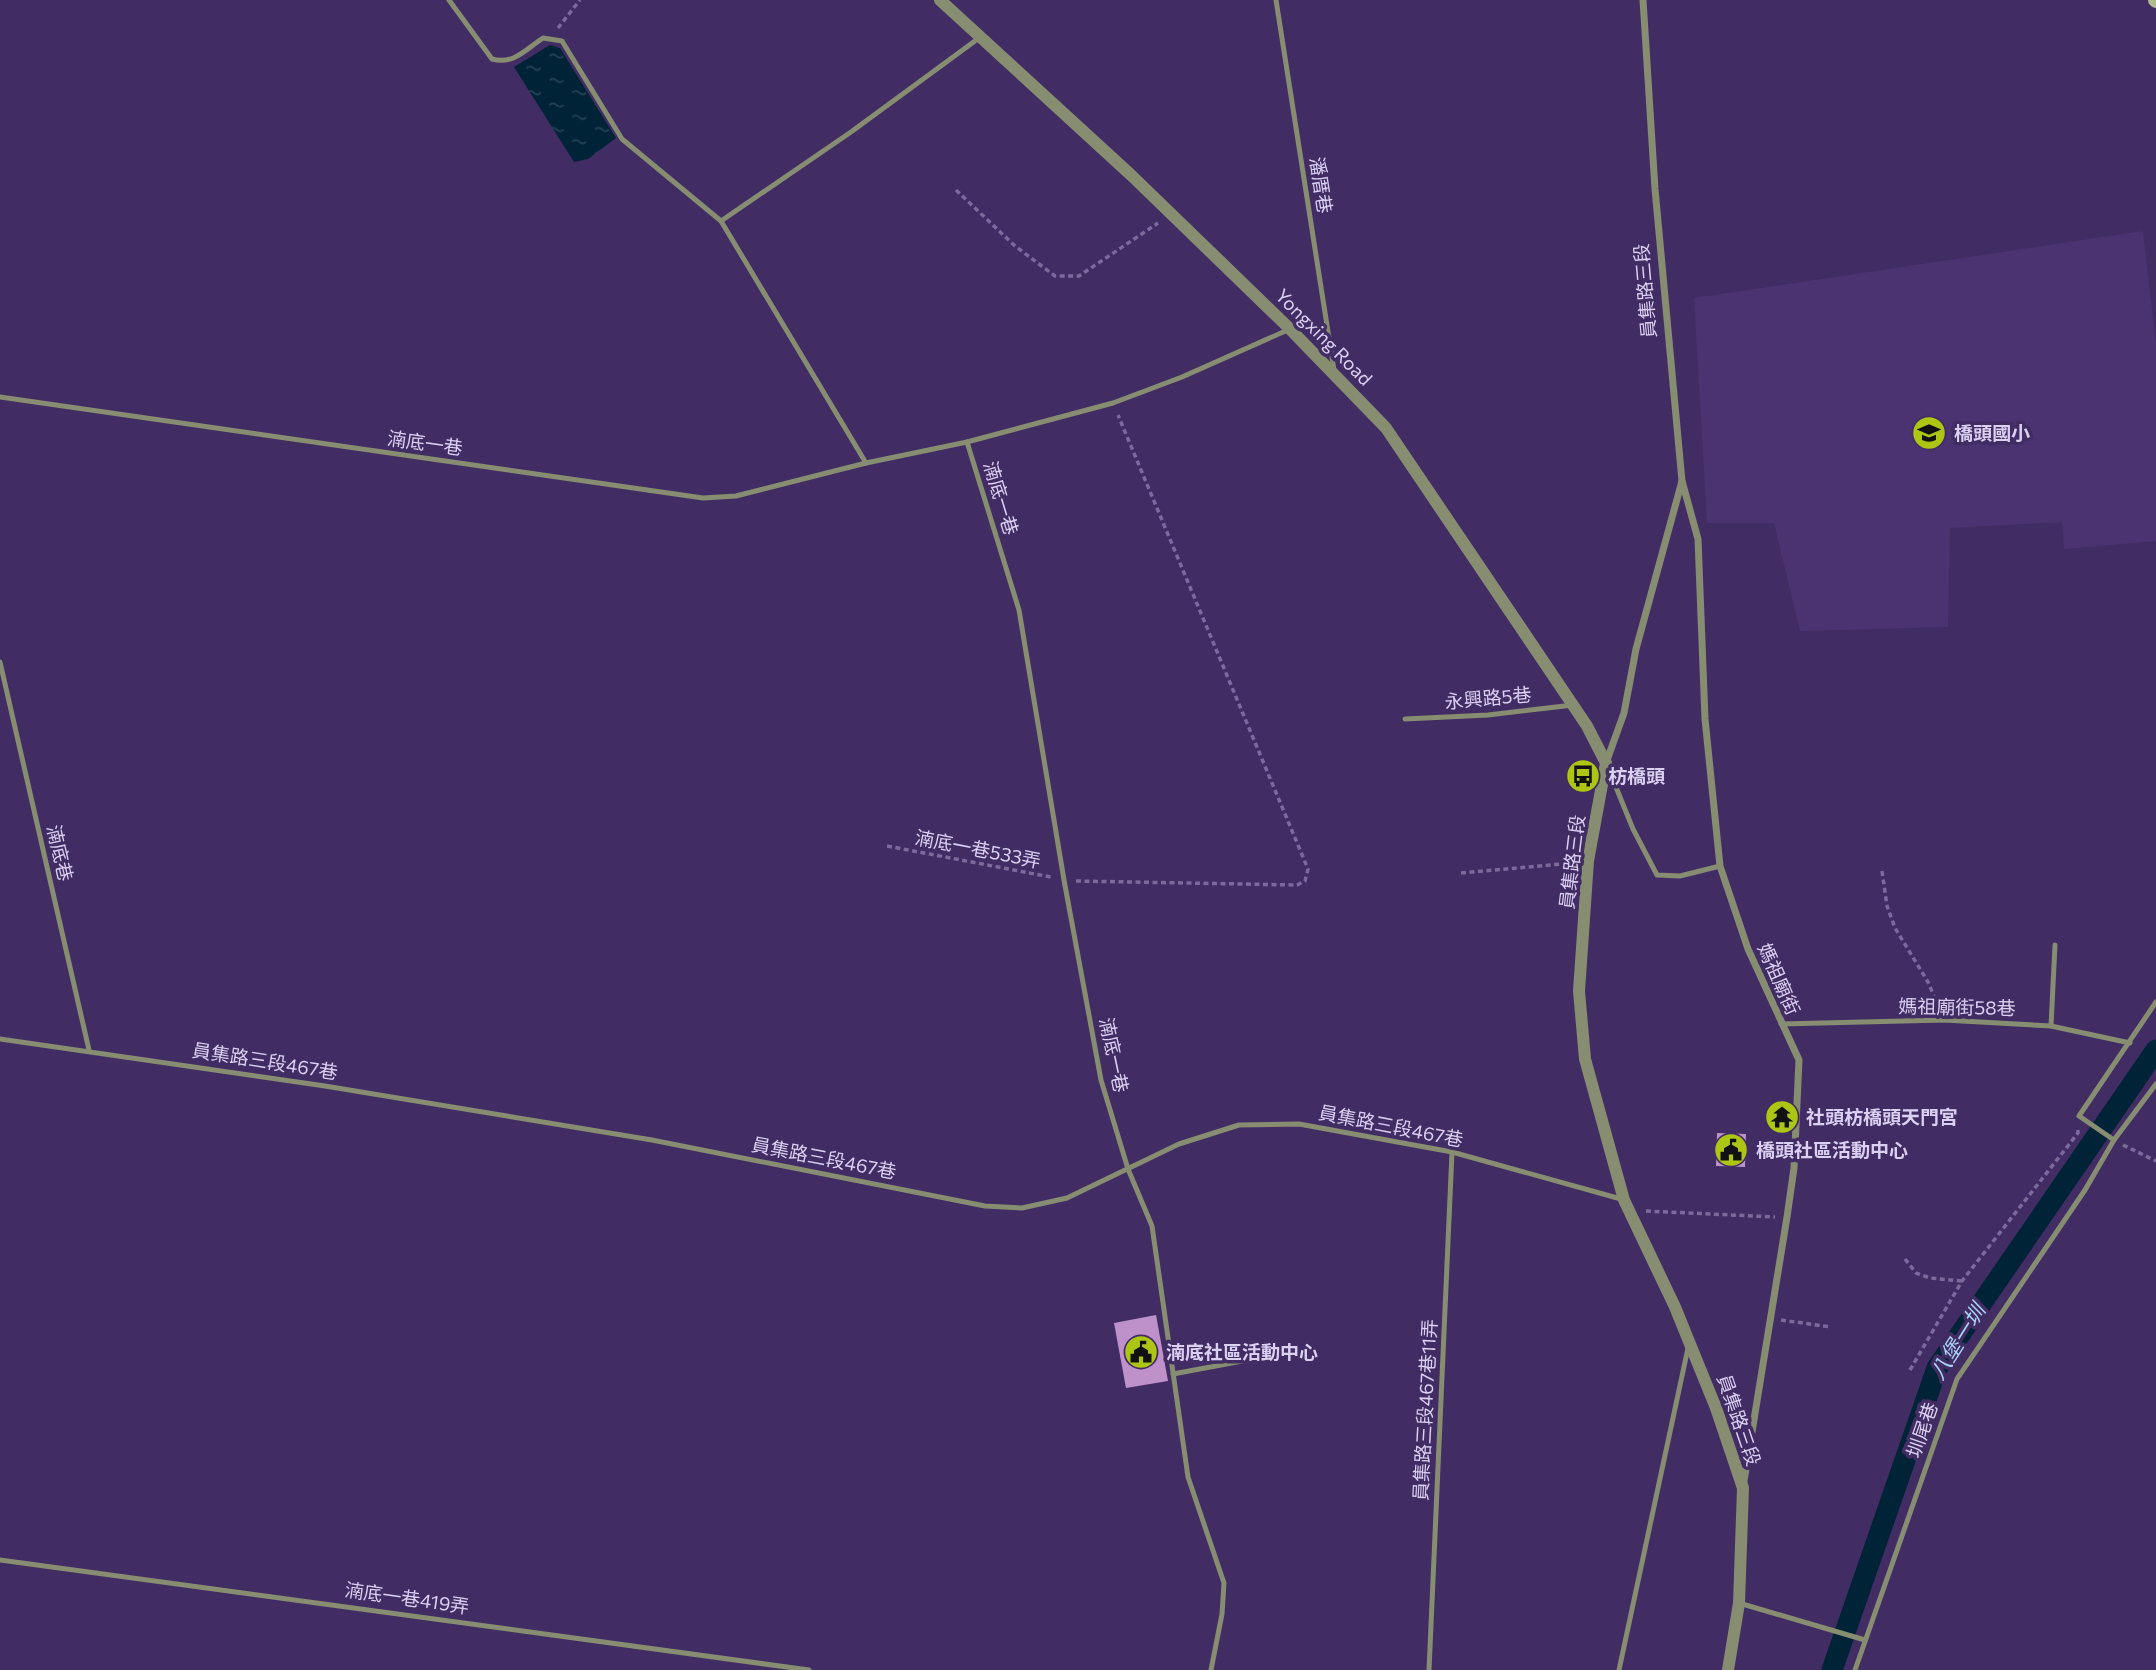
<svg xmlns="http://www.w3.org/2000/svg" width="2156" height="1670" font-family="Commissioner,'Noto Sans TC',sans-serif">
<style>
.built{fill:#4b3372}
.water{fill:url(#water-ripples)}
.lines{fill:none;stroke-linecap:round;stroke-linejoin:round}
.canal{stroke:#012337;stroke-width:21}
.building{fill:#be91ca}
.path{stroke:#7b6a9a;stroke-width:3.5;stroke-dasharray:5 3.5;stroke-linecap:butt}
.service{stroke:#868d70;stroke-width:5}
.minor{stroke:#868d70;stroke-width:7}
.tertiary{stroke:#868d70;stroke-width:12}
.secondary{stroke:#b1bc8e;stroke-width:14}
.labels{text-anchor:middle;stroke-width:7;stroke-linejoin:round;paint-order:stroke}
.street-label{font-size:19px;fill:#dad0f2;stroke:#422c64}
.poi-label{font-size:19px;font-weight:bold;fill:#dad0f2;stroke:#422c64;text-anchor:start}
.water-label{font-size:21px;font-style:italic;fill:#a7d5f5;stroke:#422c64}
</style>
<defs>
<pattern id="water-ripples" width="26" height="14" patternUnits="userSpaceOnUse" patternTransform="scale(1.75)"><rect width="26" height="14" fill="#012337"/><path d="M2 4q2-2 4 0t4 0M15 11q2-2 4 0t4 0" fill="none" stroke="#254254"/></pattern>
</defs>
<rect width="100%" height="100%" fill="#422c64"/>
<polygon class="built" points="2143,231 2156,344 2156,541 2064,549 2062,522 1950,528 1948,627 1800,631 1774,523 1707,523 1694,298"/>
<polygon class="water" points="550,45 560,48 616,138 588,159 574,162 514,67"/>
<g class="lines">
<polyline class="canal" points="1832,1670 1937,1368 2156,1050"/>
</g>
<g class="building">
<polygon points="1717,1133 1746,1134 1745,1167 1716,1166"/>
<polygon points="1156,1315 1168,1381 1126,1388 1114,1323"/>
</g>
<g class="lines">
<g class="path">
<polyline points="558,28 580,0"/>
<polyline points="956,190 1015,246 1055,276 1079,276 1158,223"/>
<polyline points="887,846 1051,877"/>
<polyline points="1882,871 1887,906 1895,928 1928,982 1939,1008"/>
<polyline points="1461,873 1572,863"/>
<polyline points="1076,881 1297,885 1305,881 1308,869 1118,415"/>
<polyline points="2123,1145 2156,1161"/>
<polyline points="1646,1211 1775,1217"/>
<polyline points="1905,1259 1916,1273 1930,1278 1962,1281"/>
<polyline points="1781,1320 1831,1327"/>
<polyline points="1910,1370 1962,1281 2078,1133 2078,1129"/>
</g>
<g class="service">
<path d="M449,0L492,59C514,65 526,49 543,38L562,41L622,139L721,221L851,132L979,38"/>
<polyline points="1276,0 1334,370"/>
<polyline points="721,221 866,463"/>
<polyline points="0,397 703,498 736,496 866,463 967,442 1113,403 1182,377 1290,329"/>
<polyline points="967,442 1019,610 1064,880 1101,1080 1128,1169 1152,1226 1188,1477 1224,1583 1222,1614 1211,1670"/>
<polyline points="0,662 89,1050"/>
<polyline points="1405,719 1488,715 1573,705"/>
<polyline points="1609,770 1633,829 1657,875 1680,876 1720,866"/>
<polyline points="1781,1024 1944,1020 2051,1026 2130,1043"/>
<polyline points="2051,1026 2055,945"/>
<polyline points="0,1039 325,1086 652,1140 985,1206 1022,1208 1067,1198 1179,1144 1239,1125 1299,1124 1452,1152 1621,1199"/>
<polyline points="2114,1140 2079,1116 2156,1002"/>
<polyline points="1173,1374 1301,1350"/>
<polyline points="0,1560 809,1670"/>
<polyline points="1739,1603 1865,1640"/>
<polyline points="1429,1670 1452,1152"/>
<polyline points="1619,1670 1688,1348"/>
<polyline points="1855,1670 1957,1379 2085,1190 2114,1140 2156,1084"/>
</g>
<g class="minor">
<polyline points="1682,481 1698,539 1705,719 1720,866 1748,949 1799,1060 1794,1168 1787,1217 1744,1481"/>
<polyline points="1606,763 1624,713 1636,649 1682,481 1655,189 1643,0"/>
</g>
<polyline class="tertiary" points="940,0 1131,175 1290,329 1386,428 1587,726 1606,763 1588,861 1579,991 1585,1059 1624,1200 1675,1307 1716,1408 1743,1488 1739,1603 1728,1670"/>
<polyline class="secondary" points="2155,0 2156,1"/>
</g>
<defs>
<g id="school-disc" transform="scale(1.75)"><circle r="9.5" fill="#acc613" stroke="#422c64"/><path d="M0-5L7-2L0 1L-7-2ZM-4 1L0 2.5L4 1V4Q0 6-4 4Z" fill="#111"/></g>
<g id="bus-disc" transform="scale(1.75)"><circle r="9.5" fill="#acc613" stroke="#422c64"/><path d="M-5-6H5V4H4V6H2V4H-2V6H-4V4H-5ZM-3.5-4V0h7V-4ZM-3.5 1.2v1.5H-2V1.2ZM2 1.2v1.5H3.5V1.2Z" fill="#111"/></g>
<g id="temple-disc" transform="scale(1.75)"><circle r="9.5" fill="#acc613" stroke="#422c64"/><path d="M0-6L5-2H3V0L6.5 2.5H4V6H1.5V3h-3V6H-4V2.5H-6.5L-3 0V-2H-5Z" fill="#111"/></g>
<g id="civic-disc" transform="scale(1.75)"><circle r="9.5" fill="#acc613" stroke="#422c64"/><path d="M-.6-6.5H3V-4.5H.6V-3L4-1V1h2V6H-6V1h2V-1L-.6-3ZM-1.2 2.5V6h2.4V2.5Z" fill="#111"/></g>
</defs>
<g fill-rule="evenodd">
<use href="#school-disc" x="1929" y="433"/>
<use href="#bus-disc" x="1583" y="776"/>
<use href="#temple-disc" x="1782" y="1117"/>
<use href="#civic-disc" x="1731" y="1150"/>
<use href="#civic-disc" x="1141" y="1352"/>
</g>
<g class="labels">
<g class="street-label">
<text transform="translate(1321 185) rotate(81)" y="7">潘厝巷</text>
<text transform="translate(1645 291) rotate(-95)" y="7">員集路三段</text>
<text transform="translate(1324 337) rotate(45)" y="7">Yongxing Road</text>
<text transform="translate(425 443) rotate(8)" y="7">湳底一巷</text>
<text transform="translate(1001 498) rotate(73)" y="7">湳底一巷</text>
<text transform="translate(1488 698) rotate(-5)" y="7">永興路5巷</text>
<text transform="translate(978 849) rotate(11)" y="7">湳底一巷533弄</text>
<text transform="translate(60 853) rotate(77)" y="7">湳底巷</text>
<text transform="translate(1572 862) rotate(-83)" y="7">員集路三段</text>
<text transform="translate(1779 979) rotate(66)" y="7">媽祖廟街</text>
<text transform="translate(1957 1007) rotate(1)" y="7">媽祖廟街58巷</text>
<text transform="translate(1114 1055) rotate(78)" y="7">湳底一巷</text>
<text transform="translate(265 1061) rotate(9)" y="7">員集路三段467巷</text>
<text transform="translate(1391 1126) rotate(11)" y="7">員集路三段467巷</text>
<text transform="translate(824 1158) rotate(11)" y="7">員集路三段467巷</text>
<text transform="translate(1425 1410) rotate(-87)" y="7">員集路三段467巷11弄</text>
<text transform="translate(1739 1420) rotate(71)" y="7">員集路三段</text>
<text transform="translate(1922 1430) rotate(-71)" y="7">圳尾巷</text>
<text transform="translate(407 1598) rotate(8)" y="7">湳底一巷419弄</text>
</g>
<g class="poi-label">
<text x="1954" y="440">橋頭國小</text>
<text x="1608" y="783">枋橋頭</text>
<text x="1806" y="1124">社頭枋橋頭天門宮</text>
<text x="1756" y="1157">橋頭社區活動中心</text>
<text x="1166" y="1359">湳底社區活動中心</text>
</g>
<g class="water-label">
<text transform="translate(1958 1342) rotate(-58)" y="7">八堡一圳</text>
</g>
</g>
</svg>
